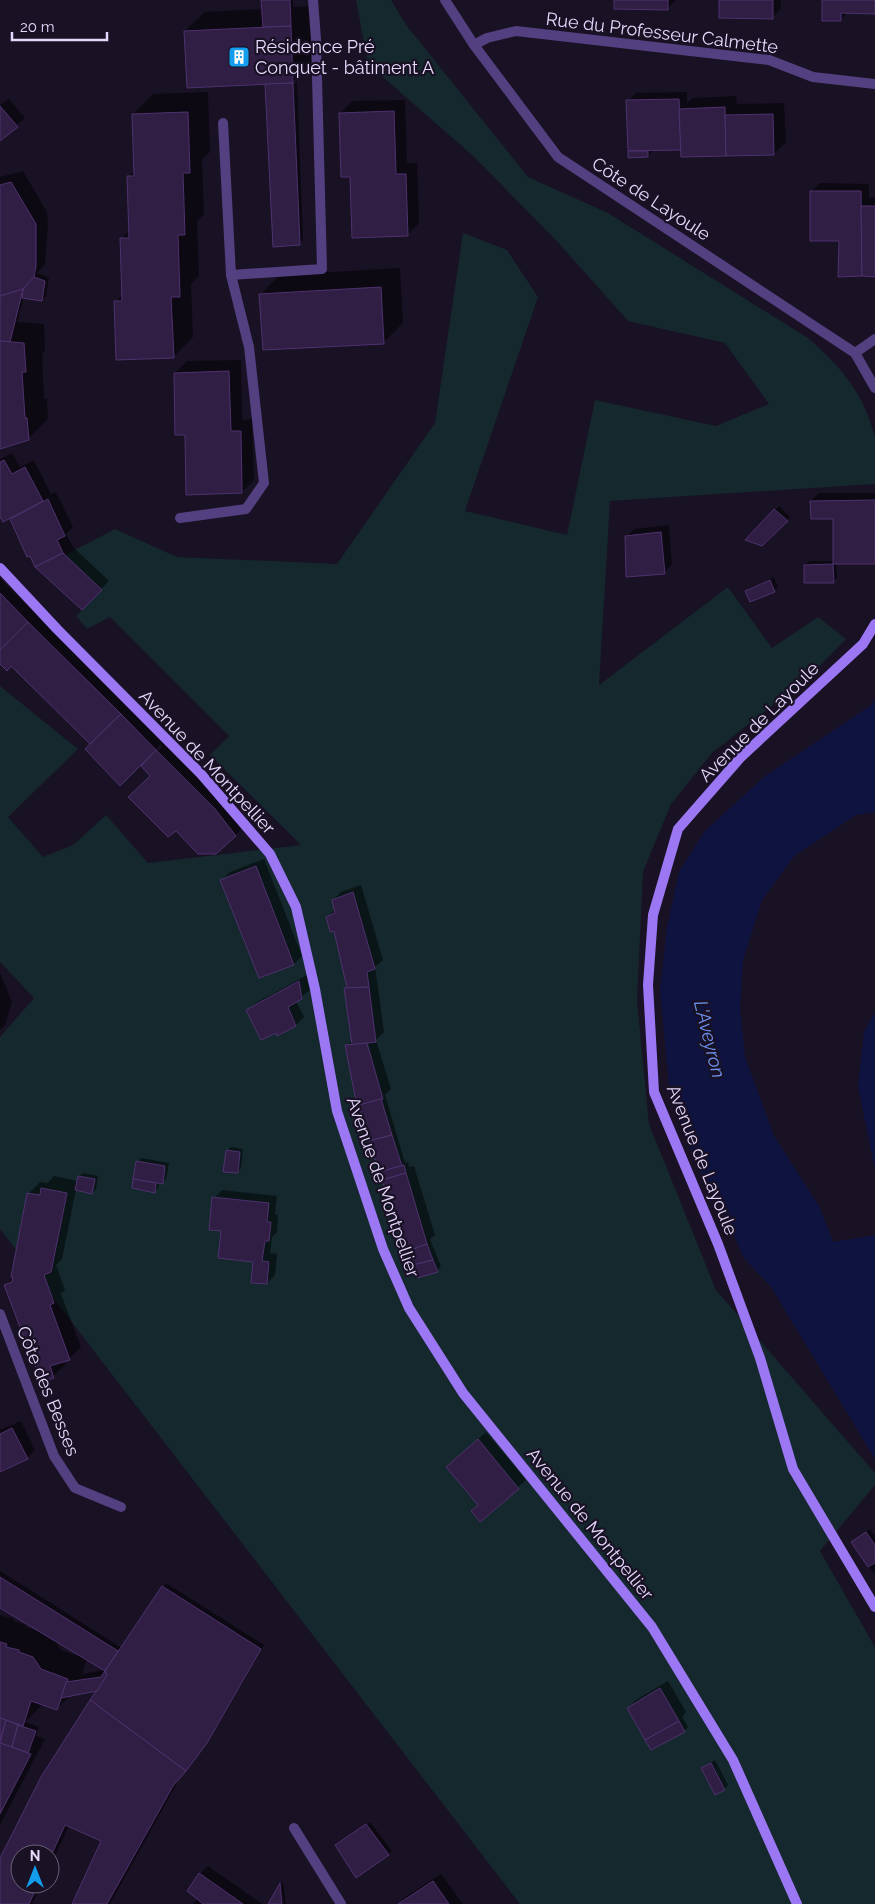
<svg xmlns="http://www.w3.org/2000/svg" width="875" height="1904" font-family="Raleway,sans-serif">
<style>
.green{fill:#14282e}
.water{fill:#0e1340}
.shadow{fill:#0007;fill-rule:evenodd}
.building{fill:#301e44;stroke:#4e326e}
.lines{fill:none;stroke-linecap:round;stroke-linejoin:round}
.street{stroke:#534080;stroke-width:10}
.secondary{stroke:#9b77f4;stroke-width:10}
.labels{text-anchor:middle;stroke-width:4.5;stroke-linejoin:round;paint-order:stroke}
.street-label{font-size:18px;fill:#e5d8fc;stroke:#191124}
.poi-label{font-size:18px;fill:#e5d8fc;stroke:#191124;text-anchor:start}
.water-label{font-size:19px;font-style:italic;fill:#6e93f3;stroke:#191124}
</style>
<rect width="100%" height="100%" fill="#191124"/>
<path class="green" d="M356,0H391L407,26L528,177L608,213L808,338C840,366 865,394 875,438C875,452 875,470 875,484L610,501L599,685L728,587L772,648L818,617L846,639L812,674L712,753L671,804L643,872L637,1001L649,1124L716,1290L875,1473V1485L820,1551L875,1647V1904H520L0,1229V1037L34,998L0,962V686L78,749L8,817L43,857L73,845L106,815L148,863L301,845L210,755L229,736L110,617L87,629L76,616L102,590L65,555L115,529L177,557L337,564L435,423L463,233L507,250L538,297L465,511L567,535L595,400L716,426L769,404L725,343L628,321L554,238L472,155L368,64Z"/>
<g class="water">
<polygon points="875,700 875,812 856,815 794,856 762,900 743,960 740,1008 745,1057 774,1136 819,1206 833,1242 875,1235 875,1459 771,1287 744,1258 720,1205 698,1169 670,1095 660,991 667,927 679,872 704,832 765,776 870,706"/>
<polygon points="875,1012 875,1170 858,1086 864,1032"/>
</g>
<g class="shadow">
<polygon points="263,0 293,0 293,7 310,6 313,62 288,86 290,88 297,81 303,240 299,244 267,85 185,31 205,12 263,9"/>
<polygon points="616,0 676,0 668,8"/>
<polygon points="720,0 781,0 781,9 773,17"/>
<polygon points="823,0 875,0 875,13 848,12 840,20"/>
<polygon points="208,92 210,152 202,159 204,214 197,221 199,276 191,284 193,337 173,357 116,302 123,294 121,239 130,230 128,177 135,170 133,114 153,94"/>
<polygon points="687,92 687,103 693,98 736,96 737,104 784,103 786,142 774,154 682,148 655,149 648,156 630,157 628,101 636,93"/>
<polygon points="9,99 25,118 0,139 0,105"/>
<polygon points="405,100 407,163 417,163 419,223 407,235 351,176 340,113 352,101"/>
<polygon points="23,171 47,212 48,225 45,264 37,273 49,278 46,296 42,300 24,297 17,322 44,324 45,351 42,354 44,399 47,399 48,419 28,439 0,448 0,177"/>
<polygon points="820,183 869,184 869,198 875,198 875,275 840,240 812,191"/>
<polygon points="400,268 403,323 383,343 260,295 280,275"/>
<polygon points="241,360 242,420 252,419 254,480 242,492 175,373 187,361"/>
<polygon points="12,453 20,467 34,460 51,494 56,492 73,527 66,534 73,547 109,581 82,608 31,555 28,555 10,518 0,514 0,459"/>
<polygon points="819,493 875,493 875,562 836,563 837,578 833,581 805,565 809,561 834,561 834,518 811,501"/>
<polygon points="779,506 790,517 762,545 747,539"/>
<polygon points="669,525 672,564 664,572 626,537 634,529"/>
<polygon points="774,577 778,587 774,591 747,591 750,588"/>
<polygon points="0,578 37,615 41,611 247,824 235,835 151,776 143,766 162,747 160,745 120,784 92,744 11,665 0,663"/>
<polygon points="264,859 302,956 294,964 260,977 222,880 230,872"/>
<polygon points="361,885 383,960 375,967 384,1032 376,1040 391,1089 385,1095 405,1163 408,1162 409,1167 414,1166 435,1235 430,1239 441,1267 437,1270 347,1046 352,1040 345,989 348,986 335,929 328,917 335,909 333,900 341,892"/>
<polygon points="0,973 12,1002 5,1025 0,1030"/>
<polygon points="307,975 310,990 296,1001 304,1017 296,1025 278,1035 248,1011 256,1003"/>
<polygon points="231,1147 243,1149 241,1168 238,1172 227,1151"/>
<polygon points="141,1158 169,1163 166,1179 163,1183 159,1183 158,1188 154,1192 134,1187 137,1162"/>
<polygon points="83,1173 98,1176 96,1189 92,1193 76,1189 62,1259 56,1265 65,1290 61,1294 81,1347 69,1359 64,1360 65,1365 53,1376 6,1285 15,1276 28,1194 40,1182 48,1183 54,1176 78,1181 79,1177"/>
<polygon points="222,1190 277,1196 275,1214 278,1215 277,1232 272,1237 270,1253 277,1254 275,1275 267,1283 214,1198"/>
<polygon points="21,1421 35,1450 27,1458 0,1471 0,1430"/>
<polygon points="486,1432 526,1480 480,1520 480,1504 456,1459"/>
<polygon points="870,1529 875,1536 875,1575 852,1542"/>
<path d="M0,1571L122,1648L166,1583L264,1645L211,1737L181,1776L110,1904H73L103,1841L69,1826L50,1866V1854H20V1884H42L32,1904H0V1862L99,1689L71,1695L57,1708L43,1704L25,1722L39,1727L36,1736L45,1739L0,1825V1612V1615L14,1619L13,1621L26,1625L25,1627L42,1632L0,1606ZM54,1639L82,1656V1657L61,1650ZM87,1659L105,1670L82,1674Z"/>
<polygon points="668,1681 686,1712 682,1717 688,1727 684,1731 628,1708 636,1700"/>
<polygon points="715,1760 728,1785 724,1789 702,1768"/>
<polygon points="370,1822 392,1851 388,1854 337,1845"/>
<polygon points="208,1866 262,1904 193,1904 197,1899 200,1874"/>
<polygon points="441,1874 463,1904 399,1904 405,1897"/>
<polygon points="283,1882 286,1904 270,1904 281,1884"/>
</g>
<g class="building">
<polygon points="261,0 290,0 291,26 263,27"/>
<polygon points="614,0 668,0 668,10 614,9"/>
<polygon points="719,0 773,0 773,19 719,18"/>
<polygon points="822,0 875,0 875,14 841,13 841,21 822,21"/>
<polygon points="291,26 293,83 187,88 184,31"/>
<polygon points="293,83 300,245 273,247 265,84"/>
<polygon points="679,99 681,150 628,151 626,100"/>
<polygon points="0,106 18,127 0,141"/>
<polygon points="725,107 726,156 681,157 679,109"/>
<polygon points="394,111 396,174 406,174 408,236 352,238 350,177 341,177 339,113"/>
<polygon points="188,112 190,173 183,173 185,235 178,235 180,297 171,297 174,358 116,360 114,301 122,301 120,238 129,238 127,176 134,176 132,114"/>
<polygon points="773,114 774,155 726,156 725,115"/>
<polygon points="628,151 648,151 648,157 628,158"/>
<polygon points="11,182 36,224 36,266 34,277 23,289 0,296 0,185"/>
<polygon points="810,191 861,191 862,276 838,277 839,241 810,241"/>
<polygon points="861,206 875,206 875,277 862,276"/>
<polygon points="34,277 45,281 42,301 22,298 23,289"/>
<polygon points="381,287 384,344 263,350 259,294"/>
<polygon points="23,289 10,342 0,341 0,296"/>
<polygon points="0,341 24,343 26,372 22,372 25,418 27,418 29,440 0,449"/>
<polygon points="229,371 231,431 241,431 242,493 186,495 185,435 175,435 174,373"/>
<polygon points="4,460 12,474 25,467 43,501 3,522 0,517 0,462"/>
<polygon points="48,499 65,536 57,540 63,553 35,567 30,556 27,557 10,519"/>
<polygon points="875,500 875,564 833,564 833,519 811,519 810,501"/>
<polygon points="774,509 788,521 762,546 745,540"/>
<polygon points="661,532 665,574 626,577 625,536"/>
<polygon points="63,553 102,590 82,610 35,567"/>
<polygon points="833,564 834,583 804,583 804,565"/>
<polygon points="770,580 775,592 750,602 745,591"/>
<polygon points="0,593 28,622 0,650"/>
<polygon points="28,622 121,714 90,744 11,666 7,671 0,664 0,650"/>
<polygon points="121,714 156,750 120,786 85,749"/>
<polygon points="156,750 215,809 236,836 216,854 198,854 176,831 168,837 128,797 150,776 141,766"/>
<polygon points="256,866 294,965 259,978 220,880"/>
<polygon points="353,892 375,969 367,972 369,987 347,988 334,931 330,932 326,917 335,913 332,900"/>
<polygon points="299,981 302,999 288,1007 296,1026 277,1036 276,1033 261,1040 246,1010"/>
<polygon points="369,987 376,1042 352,1045 344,988"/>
<polygon points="367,1043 383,1099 357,1106 345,1045"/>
<polygon points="381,1099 392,1135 369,1141 359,1105"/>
<polygon points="392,1135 402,1166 379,1172 369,1141"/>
<polygon points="226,1150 240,1152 238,1173 223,1172"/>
<polygon points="136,1161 165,1166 163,1184 133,1179"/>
<polygon points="404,1165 406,1173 382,1180 379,1172"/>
<polygon points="406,1173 427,1244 408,1251 403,1237 400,1238 382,1180"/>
<polygon points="78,1176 95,1179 92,1194 75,1190"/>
<polygon points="133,1179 156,1183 155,1193 132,1188"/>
<polygon points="41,1188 67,1193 51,1272 44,1275 54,1303 50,1305 70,1360 50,1366 54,1378 41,1382 4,1285 12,1282 13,1277 11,1277 27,1193 40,1195"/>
<polygon points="212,1197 269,1203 267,1222 271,1222 269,1241 265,1241 262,1261 269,1262 267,1284 251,1283 253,1262 218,1258 221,1231 209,1230"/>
<polygon points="427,1244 433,1260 413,1265 408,1251"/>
<polygon points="433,1260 438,1272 417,1278 413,1265"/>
<polygon points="12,1428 28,1459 0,1472 0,1434"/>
<polygon points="478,1439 519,1489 480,1522 471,1511 478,1505 446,1467"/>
<polygon points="866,1532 875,1545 875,1563 868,1567 851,1542"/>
<polygon points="0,1577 118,1651 105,1671 0,1608"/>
<polygon points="162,1586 261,1649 207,1743 186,1771 90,1700 107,1675 105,1671"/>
<polygon points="0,1642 7,1644 6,1647 19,1650 19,1652 33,1657 41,1669 68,1679 57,1710 31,1701 23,1726 0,1718"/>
<polygon points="105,1671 107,1675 97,1691 61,1698 66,1682 101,1677"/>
<polygon points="660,1688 679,1721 645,1740 627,1708"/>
<polygon points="90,1700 186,1771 173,1786 107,1904 72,1904 101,1841 65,1825 50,1858 50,1854 20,1854 20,1884 38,1884 29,1904 0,1904 0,1858 41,1777"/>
<polygon points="0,1718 6,1720 0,1741"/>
<polygon points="6,1720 18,1725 12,1747 0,1743"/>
<polygon points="679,1721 685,1732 651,1750 645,1740"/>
<polygon points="18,1725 36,1731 28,1753 12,1747"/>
<polygon points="0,1743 31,1754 0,1814"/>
<polygon points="711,1763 725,1790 715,1795 701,1768"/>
<polygon points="366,1824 389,1855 356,1878 335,1845"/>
<polygon points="199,1873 243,1904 203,1904 187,1891"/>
<polygon points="433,1881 449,1904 398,1904"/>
<polygon points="280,1883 282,1904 268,1904"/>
</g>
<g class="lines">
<g class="street">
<polyline points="445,0 474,45 558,157 855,353 875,388"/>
<polyline points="474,45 487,38 516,31 769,60 813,77 875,84"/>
<polyline points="223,123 231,275"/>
<polyline points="855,353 875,339"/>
<polyline points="180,518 246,509 264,483 249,347 231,275 322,269 316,39 313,0"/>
<polyline points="0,1314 54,1456 75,1488 121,1507"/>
<polyline points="294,1828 341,1904"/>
</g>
<g class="secondary">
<polyline points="0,568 57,629 201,774 270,854 296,907 315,989 337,1111 383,1249 409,1308 463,1393 652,1627 733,1760 797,1904"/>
<polyline points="875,624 863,644 741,757 678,829 653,915 648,985 654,1092 718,1244 760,1358 793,1469 875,1607"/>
</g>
</g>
<defs>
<g id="building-square" transform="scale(1.125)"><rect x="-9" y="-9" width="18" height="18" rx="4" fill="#149dec" stroke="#191124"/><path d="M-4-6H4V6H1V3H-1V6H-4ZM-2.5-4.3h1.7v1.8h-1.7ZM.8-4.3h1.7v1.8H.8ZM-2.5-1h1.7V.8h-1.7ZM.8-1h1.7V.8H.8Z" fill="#fff"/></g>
</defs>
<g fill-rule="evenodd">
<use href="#building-square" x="239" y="57"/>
</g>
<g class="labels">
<g class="street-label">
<text transform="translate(662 33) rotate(7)" y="6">Rue du Professeur Calmette</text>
<text transform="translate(651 199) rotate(33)" y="6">Côte de Layoule</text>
<text transform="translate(759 722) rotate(-45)" y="6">Avenue de Layoule</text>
<text transform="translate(207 762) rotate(47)" y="6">Avenue de Montpellier</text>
<text transform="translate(702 1160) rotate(68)" y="6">Avenue de Layoule</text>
<text transform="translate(383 1187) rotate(71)" y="6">Avenue de Montpellier</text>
<text transform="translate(48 1391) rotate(68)" y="6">Côte des Besses</text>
<text transform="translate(590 1524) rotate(51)" y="6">Avenue de Montpellier</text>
</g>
<g class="poi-label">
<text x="255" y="53">Résidence Pré<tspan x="255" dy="21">Conquet - bâtiment A</tspan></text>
</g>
<g class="water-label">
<text transform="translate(710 1039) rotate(76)" y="7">L'Aveyron</text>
</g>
</g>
<g transform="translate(35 1869)"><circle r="24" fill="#191124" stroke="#6b617a"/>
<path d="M0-4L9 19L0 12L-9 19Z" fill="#149dec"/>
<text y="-8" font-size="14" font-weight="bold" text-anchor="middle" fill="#e5d8fc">N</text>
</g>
<path d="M12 32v8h95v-8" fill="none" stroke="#e5d8fc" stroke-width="2.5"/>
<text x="20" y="32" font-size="15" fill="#e5d8fc" stroke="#191124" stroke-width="4" paint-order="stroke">20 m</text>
</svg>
